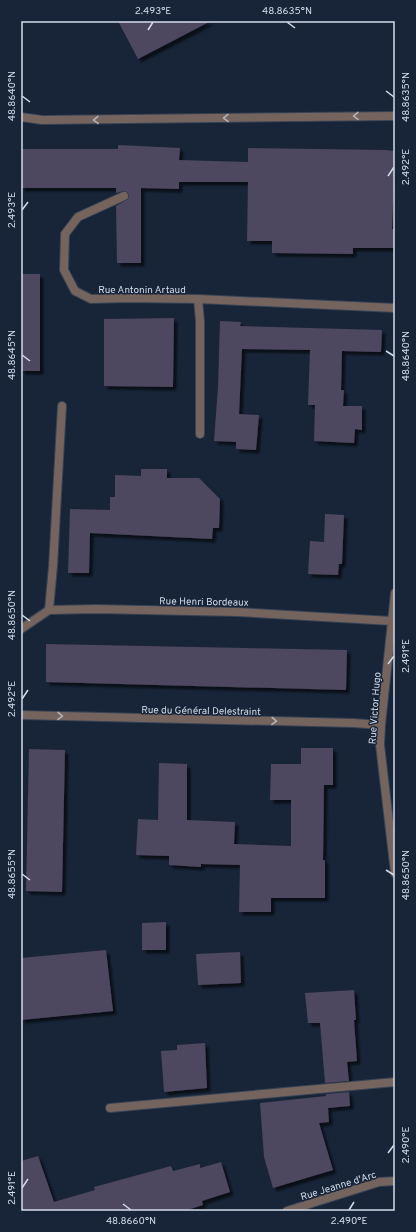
<svg xmlns="http://www.w3.org/2000/svg" width="416" height="1232" font-family="Overpass,sans-serif">
<style>
.building{fill:#4e465e;filter:url(#shadow)}
.lines{fill:none;stroke-linecap:round;stroke-linejoin:round}
.lane-casing{stroke:#364255;stroke-width:10}
.street-casing{stroke:#364255;stroke-width:10}
.lane{stroke:#75645e;stroke-width:8}
.street{stroke:#75645e;stroke-width:8}
.oneway{stroke:#b2b2b8}
.ticks{fill:none;stroke:#d3dce9;stroke-width:1.5}
.labels{text-anchor:middle;stroke-width:3;stroke-linejoin:round;paint-order:stroke}
.street-label{font-size:10px;fill:#d3dce9;stroke:#182539}
.neatline{fill:none;stroke:#d3dce9;stroke-width:1.5}
.ticks-label{font-size:10px;text-anchor:middle;fill:#d3dce9}
</style>
<defs>
<filter id="shadow"><feDropShadow dx="3.5" dy="3.5" stdDeviation="1" flood-color="#0009"/></filter>
</defs>
<rect width="100%" height="100%" fill="#182539"/>
<g class="building">
<polygon points="118,21 211,21 138,59"/>
<polygon points="118,145 180,148 179,160 248,162 248,148 385,150 395,151 392,229 395,229 395,248 353,248 353,254 272,253 272,241 247,241 248,182 179,182 179,189 141,188 141,263 117,263 116,206 128,199 129,196 127,192 124,191 116,193 116,188 21,188 21,149 118,149"/>
<rect x="21" y="274" width="19" height="97"/>
<polygon points="174,318 173,387 104,386 104,319"/>
<polygon points="220,321 241,322 240,326 382,330 381,352 342,351 341,390 344,390 343,406 362,406 362,430 355,429 354,443 314,441 315,405 308,405 310,350 242,349 239,414 259,415 256,450 236,449 236,442 214,441 218,387"/>
<polygon points="141,469 167,469 167,478 199,478 220,499 219,528 213,528 212,539 90,533 89,573 68,573 70,509 110,510 110,497 115,497 115,475 141,476"/>
<polygon points="325,514 344,515 342,564 339,564 338,575 308,574 310,541 324,542"/>
<polygon points="46,644 347,650 346,690 46,682"/>
<polygon points="301,748 333,748 333,785 324,785 323,860 325,860 325,898 271,898 271,912 239,912 240,865 201,864 201,867 169,865 169,856 136,855 138,819 158,820 159,763 187,764 187,820 235,822 234,844 291,846 291,800 270,800 271,764 301,764"/>
<polygon points="29,749 65,750 62,892 26,891"/>
<polygon points="166,922 166,950 142,950 142,923"/>
<polygon points="106,950 113,1011 21,1020 21,958"/>
<polygon points="240,952 241,983 198,985 196,954"/>
<polygon points="354,990 356,1020 354,1020 357,1061 347,1062 349,1081 325,1083 320,1023 308,1023 305,993"/>
<polygon points="205,1043 207,1088 164,1092 161,1051 177,1050 177,1045"/>
<polygon points="349,1092 350,1106 328,1108 329,1122 319,1123 333,1170 273,1188 264,1157 260,1103 326,1096 326,1094"/>
<polygon points="38,1156 54,1202 95,1190 94,1187 171,1166 173,1171 200,1164 200,1168 221,1162 230,1192 202,1201 203,1205 184,1211 21,1211 21,1161"/>
</g>
<g class="lines">
<g class="lane-casing">
<polyline id="lane" points="110,1108 395,1082"/>
</g>
<g class="street-casing">
<g id="street">
<polyline points="21,117 42,120 395,116"/>
<polyline points="124,196 78,217 65,234 64,270 75,291 91,299 128,298 198,299 395,308"/>
<polyline points="198,299 200,321 200,434"/>
<polyline points="395,593 381,725 380,745 395,873"/>
<polyline points="49,610 53,566 62,406"/>
<polyline points="21,629 49,610 96,609 238,612 392,621"/>
<polyline points="21,715 353,723 381,725"/>
<polyline points="287,1211 379,1182 395,1181"/>
</g>
</g>
<use href="#lane" class="lane"/>
<use href="#street" class="street"/>
</g>
<defs><path id="oneway-chevron" d="M-2-3.5L2.5 0L-2 3.5" fill="none" stroke-width="1.6" stroke-linecap="round" stroke-linejoin="round"/></defs>
<g class="oneway">
<use href="#oneway-chevron" transform="translate(356 116) rotate(179)"/>
<use href="#oneway-chevron" transform="translate(226 118) rotate(179)"/>
<use href="#oneway-chevron" transform="translate(96 120) rotate(179)"/>
<use href="#oneway-chevron" transform="translate(60 716) rotate(1)"/>
<use href="#oneway-chevron" transform="translate(274 721) rotate(1)"/>
</g>
<path class="ticks" d="M287,22L295,28M148,30L153,22M386,91L394,97M22,96L30,102M388,176L394,167M22,210L28,202M386,351L394,356M22,355L30,361M22,615L30,621M388,664L394,656M22,699L28,690M386,870L394,875M22,874L30,880M388,1153L394,1145M22,1188L28,1179M123,1204L131,1210M349,1210L354,1202"/>
<g class="labels">
<g class="street-label">
<text x="142" y="293">Rue Antonin Artaud</text>
<text transform="translate(204 601) rotate(1)" y="4">Rue Henri Bordeaux</text>
<text transform="translate(374 708) rotate(-86)" y="4">Rue Victor Hugo</text>
<text transform="translate(201 710) rotate(1)" y="4">Rue du Général Delestraint</text>
<text transform="translate(338 1185) rotate(-17)" y="4">Rue Jeanne d'Arc</text>
</g>
</g>
<rect width="416" height="1232" fill="none" stroke="#182539" stroke-width="44"/>
<rect x="22" y="22" width="372" height="1188" class="neatline"/>
<g class="ticks-label">
<text x="153" y="14">2.493°E</text>
<text x="287" y="14">48.8635°N</text>
<text transform="translate(11 96) rotate(-90)" y="4">48.8640°N</text>
<text transform="translate(405 97) rotate(-90)" y="4">48.8635°N</text>
<text transform="translate(405 167) rotate(-90)" y="4">2.492°E</text>
<text transform="translate(11 210) rotate(-90)" y="4">2.493°E</text>
<text transform="translate(11 355) rotate(-90)" y="4">48.8645°N</text>
<text transform="translate(405 356) rotate(-90)" y="4">48.8640°N</text>
<text transform="translate(11 615) rotate(-90)" y="4">48.8650°N</text>
<text transform="translate(405 656) rotate(-90)" y="4">2.491°E</text>
<text transform="translate(11 699) rotate(-90)" y="4">2.492°E</text>
<text transform="translate(11 874) rotate(-90)" y="4">48.8655°N</text>
<text transform="translate(405 875) rotate(-90)" y="4">48.8650°N</text>
<text transform="translate(405 1145) rotate(-90)" y="4">2.490°E</text>
<text transform="translate(11 1188) rotate(-90)" y="4">2.491°E</text>
<text x="131" y="1224">48.8660°N</text>
<text x="349" y="1224">2.490°E</text>
</g>
</svg>
